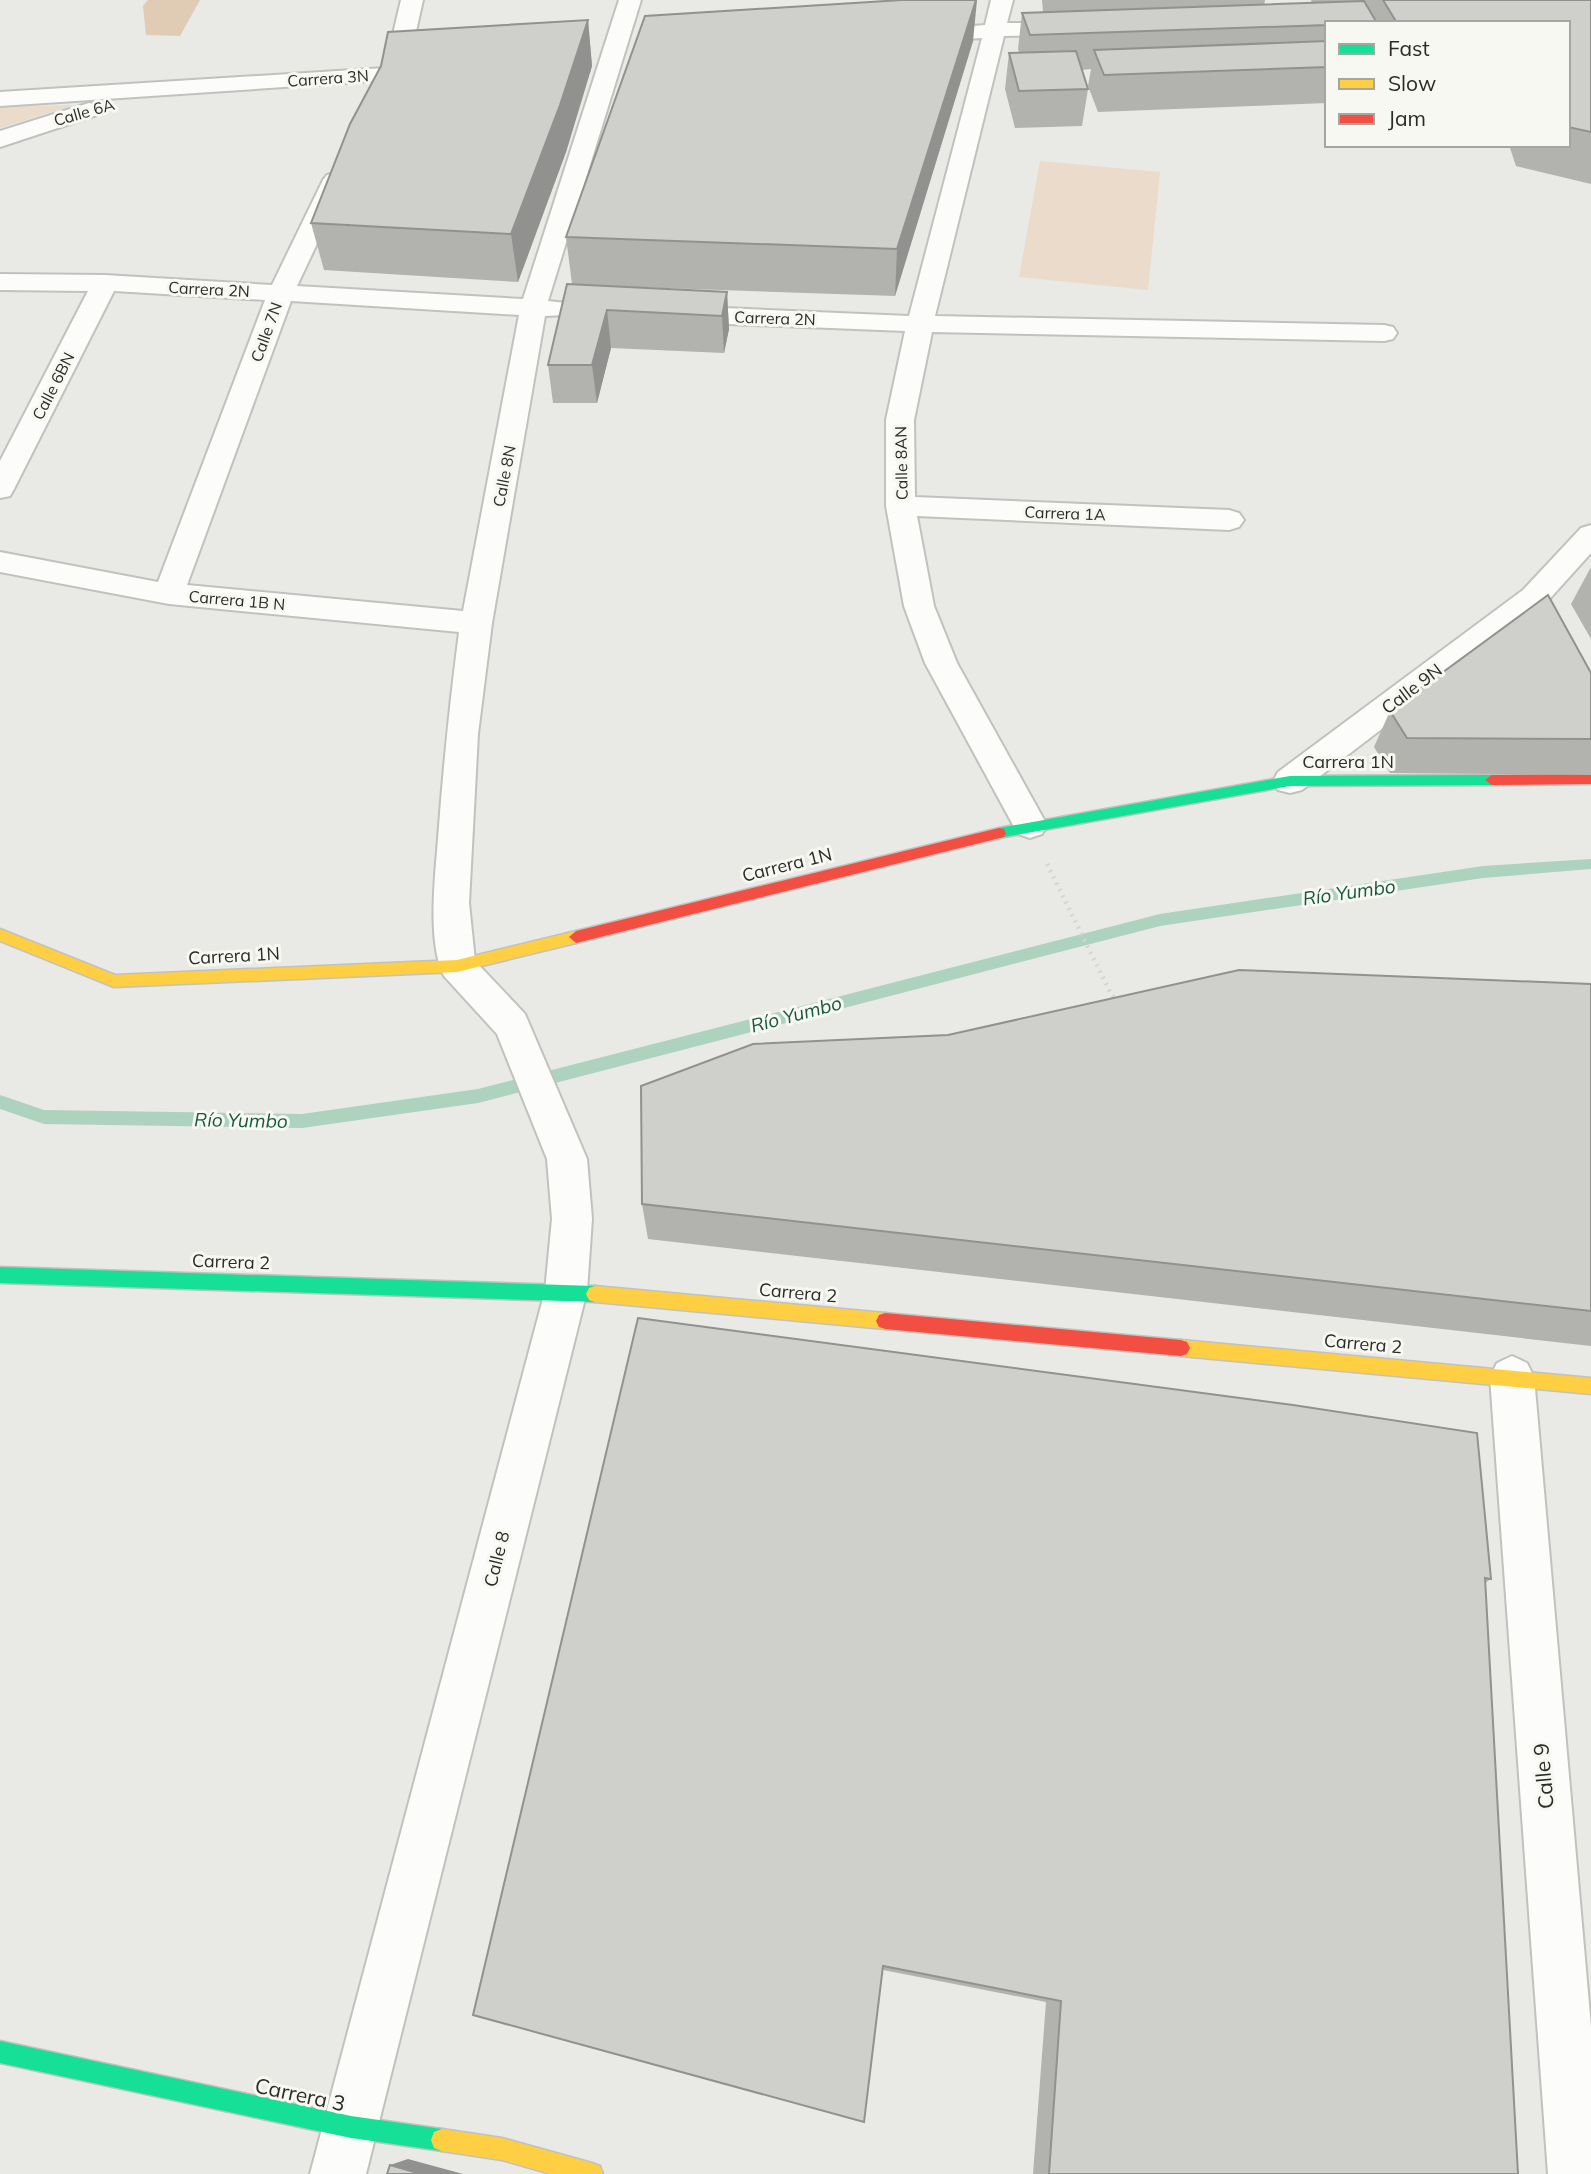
<svg xmlns="http://www.w3.org/2000/svg" width="1591" height="2174" font-family="Mulish,sans-serif">
<style>
.green{fill:#eadbca}
.forest{fill:#e0cbb4}
.lines{fill:none;stroke-linecap:round;stroke-linejoin:round}
.stream{fill:#add2bd;fill-rule:evenodd}
.street-casing{stroke:#c1c2be;stroke-width:4}
.fast-casing{stroke:#c1c2be;stroke-width:3}
.slow-casing{stroke:#c1c2be;stroke-width:3}
.jam-casing{stroke:#c1c2be;stroke-width:3}
.path{stroke:#d5d5d3;stroke-width:4.5;stroke-dasharray:2 5;stroke-linecap:butt}
.street{fill:#fcfcfb;fill-rule:evenodd}
.fast{fill:#16e098;fill-rule:evenodd}
.slow{fill:#ffcf43;fill-rule:evenodd}
.jam{fill:#f24e42;fill-rule:evenodd}
.wall{fill:#b2b3af}
.shaded-wall{fill:#91928f}
.building{fill:#cfd0cc;stroke:#91928f;stroke-width:2}
.labels{text-anchor:middle;stroke-width:6;stroke-linejoin:round;paint-order:stroke}
.far-street-label{font-size:16px;fill:#2b2b28;stroke:#f7f8f1}
.street-label{font-size:18px;fill:#2b2b28;stroke:#f7f8f1}
.water-label{font-size:19px;font-style:italic;fill:#19583e;stroke:#f7f8f1}
.near-street-label{font-size:21px;fill:#2b2b28;stroke:#f7f8f1}
</style>
<rect width="100%" height="100%" fill="#e9e9e5"/>
<g class="green">
<polygon points="74,105 0,128 0,107"/>
<polygon points="1040,161 1160,172 1148,290 1019,277"/>
</g>
<polygon class="forest" points="148,0 200,0 180,36 146,35 143,6"/>
<g class="lines">
<polygon class="stream" points="1591,859 1591,869 1483,878 1160,926 478,1103 302,1128 44,1124 0,1109 0,1095 44,1110 302,1114 478,1089 1160,914 1483,866"/>
<g class="street-casing">
<g id="street">
<polygon points="401,0 423,0 408,67 435,67 438,72 435,77 0,106 0,92 385,68"/>
<path d="M619,0H641L548,301L566,303L570,309L566,315L545,316L492,623L478,734L469,903L475,961L525,1014L587,1159L592,1219L587,1291L366,2174H310L545,1291L552,1219L547,1159L497,1034L444,976C427,943 435,877 438,839C443,770 450,701 459,632L169,604L0,572V552L158,582L265,300L114,291L14,489L10,496L0,498V461L88,291L0,290V274L105,275L272,285L323,180L327,175L335,173L343,175L347,180L297,286L523,299ZM291,301L519,315L463,611L187,585Z"/>
<polygon points="991,0 1013,0 1007,23 1073,23 1081,24 1084,29 1081,34 1073,35 1004,36 935,316 1384,325 1393,327 1397,333 1393,339 1384,341 932,332 914,420 915,497 1229,510 1239,513 1244,520 1239,527 1229,530 917,516 934,606 957,663 1047,825 1042,834 1030,838 1018,834 1013,825 925,663 904,606 886,506 886,420 905,331 677,322 668,320 664,314 668,308 677,306 909,316 982,38 924,42 916,41 913,36 916,31 924,30 985,25"/>
<polygon points="89,103 97,105 100,110 97,115 0,147 0,131"/>
<polygon points="1591,525 1591,553 1545,604 1302,790 1290,793 1278,790 1273,781 1278,772 1523,590 1581,528"/>
<polygon points="1512,1356 1527,1363 1534,1377 1591,2027 1591,2174 1548,2174 1490,1377 1497,1363"/>
</g>
</g>
<g class="fast-casing">
<g id="fast">
<polygon points="1492,775 1499,780 1492,785 1290,786 999,838 992,833 999,828 1290,776"/>
<polygon points="0,1267 595,1286 601,1288 604,1294 601,1300 595,1302 0,1283"/>
<polygon points="0,2041 351,2116 442,2129 450,2132 453,2140 450,2148 442,2151 351,2138 0,2063"/>
</g>
</g>
<g class="slow-casing">
<g id="slow">
<polygon points="0,929 115,975 457,960 576,931 583,937 576,943 457,972 114,987 0,941"/>
<polygon points="595,1286 885,1313 891,1315 894,1321 891,1327 885,1329 595,1302 589,1300 586,1294 589,1288"/>
<polygon points="1181,1340 1591,1378 1591,1394 1181,1356 1175,1354 1172,1348 1175,1342"/>
<polygon points="442,2129 502,2138 592,2163 600,2166 603,2174 551,2174 502,2160 442,2151 434,2148 431,2140 434,2132"/>
</g>
</g>
<g class="jam-casing">
<g id="jam">
<polygon points="1591,774 1591,784 1492,785 1485,780 1492,775"/>
<polygon points="999,828 1004,829 1006,833 1004,837 576,943 569,937 576,931"/>
<polygon points="885,1313 1181,1340 1187,1342 1190,1348 1187,1354 1181,1356 885,1329 879,1327 876,1321 879,1315"/>
</g>
</g>
<polyline class="path" points="1047,864 1111,994 1118,1002"/>
<use href="#street" class="street"/>
<use href="#fast" class="fast"/>
<use href="#slow" class="slow"/>
<use href="#jam" class="jam"/>
</g>
<g class="wall">
<polygon points="1042,0 1265,0 1264,5 1312,3 1311,0 1591,0 1591,184 1516,166 1509,145 1568,145 1568,23 1327,23 1327,103 1098,112 1088,86 1091,69 1082,70 1088,89 1082,126 1015,128 1005,89 1009,53 1019,52 1018,49 1022,13 1043,12"/>
<polygon points="588,20 592,66 566,152 518,282 324,270 311,223"/>
<polygon points="973,41 895,296 604,286 727,292 729,329 724,353 611,348 597,403 553,403 548,365 572,284 566,237"/>
<polygon points="1591,567 1591,639 1571,604"/>
<polygon points="1591,673 1591,775 1390,773 1374,747 1390,711"/>
<polygon points="1591,984 1591,1346 648,1239 642,1204 948,1035"/>
<polygon points="1293,1405 1491,1579 1485,1583 1518,2174 1033,2174 1046,2002 883,1970 473,2015"/>
</g>
<g class="shaded-wall">
<polygon points="976,0 977,0 973,41 895,296 897,249"/>
<polygon points="588,20 592,66 566,152 518,282 511,234"/>
<polygon points="727,292 729,329 724,353 722,316"/>
<polygon points="607,310 611,348 597,403 592,365"/>
<polygon points="408,2159 463,2174 421,2174 390,2165"/>
</g>
<g class="building">
<polygon points="902,0 976,0 897,249 566,237 645,16"/>
<polygon points="1383,0 1591,0 1591,132 1568,127 1568,23 1397,23"/>
<polygon points="1364,1 1377,23 1327,23 1327,25 1030,35 1022,13"/>
<polygon points="588,20 560,105 511,234 311,223 350,124 381,66 388,32"/>
<polygon points="1327,41 1327,67 1104,75 1094,50"/>
<polygon points="1076,51 1088,89 1019,91 1009,53"/>
<polygon points="567,284 727,292 722,316 607,310 592,365 548,365"/>
<polygon points="1548,595 1591,673 1591,739 1407,738 1390,711"/>
<polygon points="1239,970 1591,984 1591,1311 642,1204 641,1086 753,1044 948,1035"/>
<polygon points="638,1318 1293,1405 1477,1433 1491,1579 1485,1578 1518,2174 1049,2174 1061,2001 883,1966 864,2122 473,2015"/>
<polygon points="390,2165 421,2174 387,2174"/>
</g>
<g class="labels">
<g class="far-street-label">
<text transform="translate(328 78) rotate(-4)" y="6">Carrera 3N</text>
<text transform="translate(84 112) rotate(-16)" y="6">Calle 6A</text>
<text transform="translate(209 289) rotate(3)" y="6">Carrera 2N</text>
<text transform="translate(775 318) rotate(2)" y="6">Carrera 2N</text>
<text transform="translate(266 332) rotate(-70)" y="6">Calle 7N</text>
<text transform="translate(53 386) rotate(-63)" y="6">Calle 6BN</text>
<text transform="translate(901 463) rotate(-91)" y="6">Calle 8AN</text>
<text transform="translate(504 476) rotate(-79)" y="6">Calle 8N</text>
<text transform="translate(1065 513) rotate(2)" y="6">Carrera 1A</text>
<text transform="translate(237 600) rotate(5)" y="6">Carrera 1B N</text>
</g>
<g class="street-label">
<text transform="translate(1412 689) rotate(-37)" y="6">Calle 9N</text>
<text x="1348" y="768">Carrera 1N</text>
<text transform="translate(787 865) rotate(-14)" y="6">Carrera 1N</text>
<text transform="translate(234 956) rotate(-3)" y="6">Carrera 1N</text>
<text transform="translate(231 1262) rotate(2)" y="6">Carrera 2</text>
<text transform="translate(798 1293) rotate(5)" y="6">Carrera 2</text>
<text transform="translate(1363 1344) rotate(5)" y="6">Carrera 2</text>
<text transform="translate(497 1559) rotate(-76)" y="6">Calle 8</text>
</g>
<g class="water-label">
<text transform="translate(1349 892) rotate(-8)" y="7">Río Yumbo</text>
<text transform="translate(796 1014) rotate(-15)" y="7">Río Yumbo</text>
<text transform="translate(241 1120) rotate(1)" y="7">Río Yumbo</text>
</g>
<g class="near-street-label">
<text transform="translate(1544 1776) rotate(-95)" y="7">Calle 9</text>
<text transform="translate(300 2095) rotate(12)" y="7">Carrera 3</text>
</g>
</g>
<rect x="1325" y="21" width="245" height="126" fill="#f7f8f1" stroke="#a5a6a1" stroke-width="2"/>
<rect x="1339" y="44" width="35" height="10" fill="#16e098" stroke="#a5a6a1" stroke-width="2"/>
<text x="1388" y="56" font-size="21" fill="#2b2b28">Fast</text>
<rect x="1339" y="79" width="35" height="10" fill="#ffcf43" stroke="#a5a6a1" stroke-width="2"/>
<text x="1388" y="91" font-size="21" fill="#2b2b28">Slow</text>
<rect x="1339" y="114" width="35" height="10" fill="#f24e42" stroke="#a5a6a1" stroke-width="2"/>
<text x="1388" y="126" font-size="21" fill="#2b2b28">Jam</text>
</svg>
